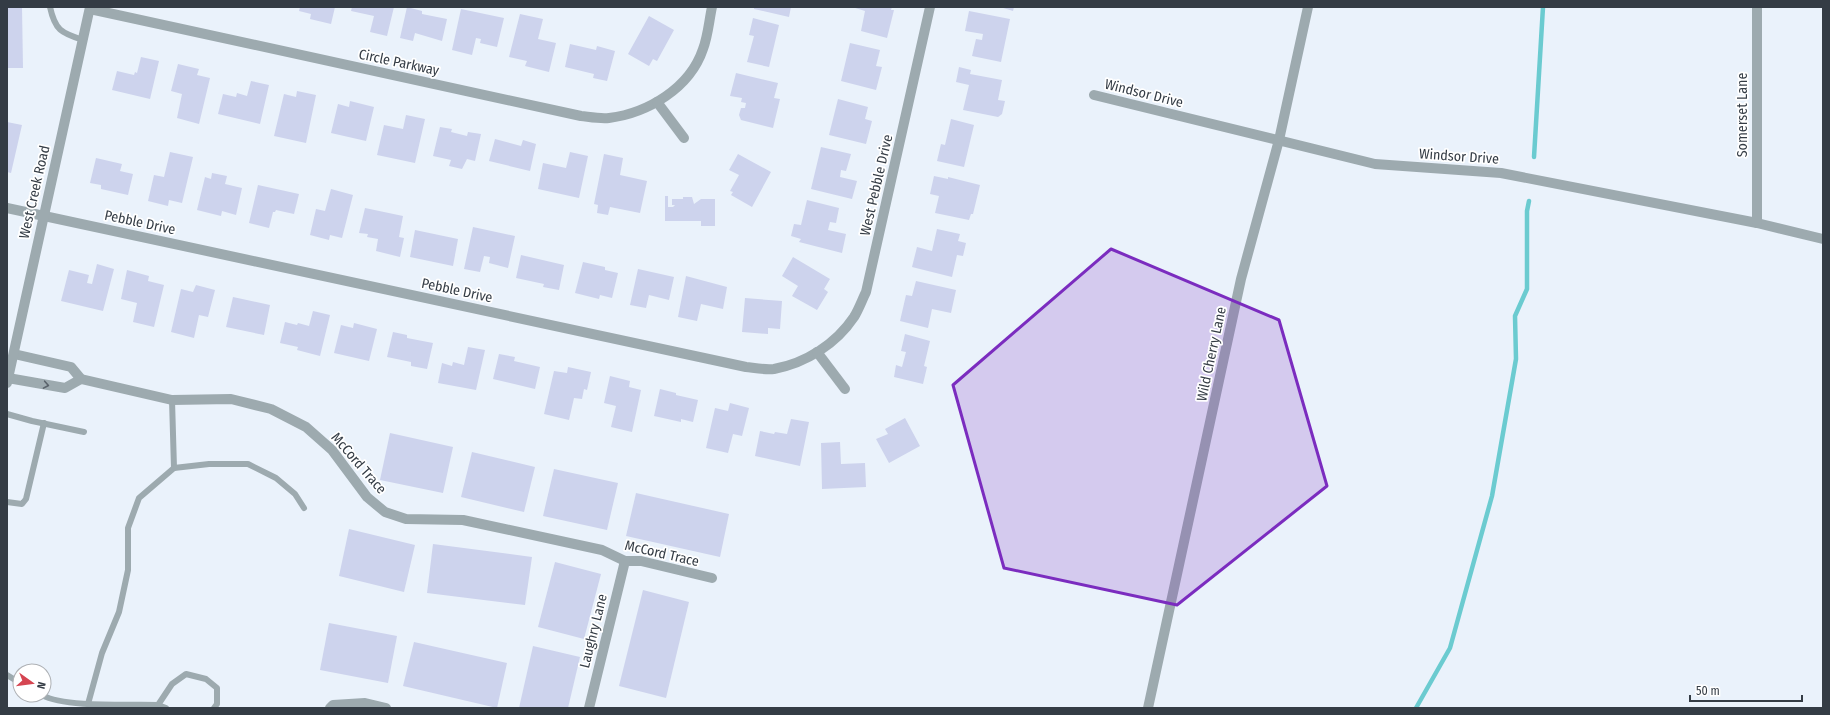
<svg xmlns="http://www.w3.org/2000/svg" width="1830" height="715" font-family="'Fira Sans Condensed',sans-serif">
<style>
.lines{fill:none;stroke-linecap:round;stroke-linejoin:round}
.stream{stroke:#6bcbd0;stroke-width:4.5}
.building{fill:#cdd3ed}
.lane{stroke:#9daaaf;stroke-width:6}
.street{stroke:#9daaaf;stroke-width:10}
.oneway{stroke:#59626a}
.marked{fill:#7b2cbf;fill-opacity:0.2;stroke:#7b2cbf;stroke-width:3;stroke-linejoin:round}
.labels{text-anchor:middle;stroke-width:3.5;stroke-linejoin:round;paint-order:stroke}
.street-label{font-size:14px;fill:#343c45;stroke:#fff}
</style>
<rect width="100%" height="100%" fill="#eaf2fb"/>
<g class="lines">
<g class="stream">
<polyline points="1534,157 1543,7"/>
<polyline points="1416,708 1450,648 1492,496 1516,359 1515,316 1527,289 1527,211 1529,201"/>
</g>
</g>
<g class="building">
<polygon points="7,7 22,7 23,68 7,68"/>
<polygon points="300,7 335,7 331,24 310,19 311,14 299,11"/>
<polygon points="352,7 394,7 387,36 370,32 374,16 351,11"/>
<polygon points="407,7 422,11 422,14 447,19 442,41 415,33 413,41 400,38"/>
<polygon points="754,7 791,7 789,17 754,9"/>
<polygon points="852,7 892,7 891,10 894,10 887,38 861,31 865,11"/>
<polygon points="1000,7 1014,7 1013,11"/>
<polygon points="461,9 504,18 497,47 480,43 481,39 476,38 472,55 452,50"/>
<polygon points="969,11 1010,19 1001,62 972,56 976,39 982,40 983,34 965,31"/>
<polygon points="520,14 543,19 538,39 556,43 549,72 525,66 527,61 509,57"/>
<polygon points="649,16 674,30 657,61 653,59 649,66 628,54"/>
<polygon points="753,18 779,25 769,67 747,62 754,36 749,35"/>
<polygon points="850,43 880,50 876,66 882,67 876,90 841,81"/>
<polygon points="570,44 596,50 597,46 615,51 607,81 593,78 594,74 565,67"/>
<polygon points="141,57 159,61 150,99 112,90 117,71 134,75 135,72 137,73"/>
<polygon points="178,64 199,69 197,75 210,78 199,124 177,118 182,94 171,91"/>
<polygon points="959,67 971,70 970,74 1002,80 998,100 1005,101 1002,114 998,117 963,110 969,85 956,82"/>
<polygon points="736,73 778,83 774,98 780,99 773,128 741,120 739,115 741,108 745,108 746,103 741,102 742,98 730,96"/>
<polygon points="251,81 269,85 260,124 218,114 223,94 236,97 237,93 247,96"/>
<polygon points="297,91 316,95 306,143 274,136 284,94 296,97"/>
<polygon points="838,99 868,107 865,119 872,121 866,144 829,135"/>
<polygon points="350,101 374,107 366,141 331,133 338,104 349,107"/>
<polygon points="406,115 425,119 415,163 377,155 384,125 403,129"/>
<polygon points="951,119 974,125 964,167 937,161 941,144 945,145"/>
<polygon points="7,122 22,125 11,173 7,172"/>
<polygon points="440,127 452,129 451,132 467,136 468,132 481,134 475,161 467,159 462,169 449,166 451,160 433,156"/>
<polygon points="495,139 521,146 523,140 536,144 530,171 489,161"/>
<polygon points="821,147 851,154 846,171 841,170 840,177 857,181 852,199 811,189"/>
<polygon points="170,152 193,157 182,203 169,200 168,206 148,201 154,175 164,177"/>
<polygon points="570,152 588,156 579,198 538,189 543,163 566,168"/>
<polygon points="604,154 623,158 620,175 647,181 640,213 610,207 608,215 597,213 598,205 594,204"/>
<polygon points="738,154 771,172 752,207 731,195 733,192 730,191 739,175 729,170"/>
<polygon points="96,158 122,164 120,171 133,174 128,195 101,189 101,185 90,183"/>
<polygon points="212,173 227,176 225,184 242,188 236,215 222,211 221,216 197,210 205,177 211,179"/>
<polygon points="934,176 948,179 948,177 980,185 973,214 971,214 969,220 935,213 939,196 930,194"/>
<polygon points="258,185 299,194 294,214 276,210 275,212 273,212 269,228 249,223"/>
<polygon points="331,189 353,195 342,238 330,235 329,240 310,235 316,209 325,211"/>
<polygon points="665,196 668,196 668,207 673,207 675,205 672,205 672,199 683,199 683,197 692,197 694,204 701,199 715,199 715,226 701,226 701,221 665,221"/>
<polygon points="807,200 839,208 836,223 830,222 828,230 846,234 842,253 799,242 801,239 791,236 794,224 801,225"/>
<polygon points="365,208 403,216 399,237 404,238 400,257 376,251 378,239 367,237 368,234 359,233"/>
<polygon points="473,227 515,236 508,268 489,263 490,257 484,256 480,272 464,269"/>
<polygon points="937,229 960,234 958,241 966,243 963,256 957,255 952,277 912,267 917,247 932,251"/>
<polygon points="415,230 458,239 453,266 410,257"/>
<polygon points="521,255 564,265 559,290 543,287 544,284 516,278"/>
<polygon points="793,257 830,279 824,289 828,292 817,310 792,296 798,286 782,276"/>
<polygon points="583,262 605,267 605,270 618,273 612,298 600,295 599,299 575,293"/>
<polygon points="97,264 114,269 103,311 61,301 69,270 89,275 87,283 92,284"/>
<polygon points="638,269 674,277 669,300 649,295 646,308 630,305"/>
<polygon points="127,270 149,276 148,281 164,285 154,327 133,322 137,303 121,299"/>
<polygon points="686,276 727,287 723,309 701,304 697,321 678,317"/>
<polygon points="916,281 956,290 951,313 932,309 928,328 900,321 906,295 912,296"/>
<polygon points="196,285 215,290 208,317 199,315 194,338 171,332 181,289 193,292"/>
<polygon points="233,297 270,305 264,335 226,327"/>
<polygon points="745,298 782,301 780,329 768,328 768,334 742,332"/>
<polygon points="313,311 330,315 320,356 297,350 298,347 280,343 285,322 297,325 298,323 309,326"/>
<polygon points="354,323 377,329 369,361 334,353 341,325 353,328"/>
<polygon points="393,332 407,335 407,338 433,343 427,369 411,366 411,362 387,357"/>
<polygon points="905,334 930,341 924,366 927,367 923,384 894,377 896,365 902,367 906,352 901,351"/>
<polygon points="468,347 485,350 476,390 438,383 442,363 452,366 453,362 464,365"/>
<polygon points="499,354 515,357 514,361 540,367 535,389 493,379"/>
<polygon points="568,367 591,372 587,390 584,389 582,399 574,398 569,420 544,414 554,371 567,373"/>
<polygon points="610,376 630,381 629,387 641,390 632,432 611,427 616,406 604,403"/>
<polygon points="660,389 676,393 676,395 698,400 693,422 681,419 681,422 654,416"/>
<polygon points="730,403 749,408 742,436 733,434 728,453 706,448 715,408 728,411"/>
<polygon points="905,418 920,446 889,463 876,439 888,434 885,429"/>
<polygon points="791,419 809,422 800,466 755,456 760,431 774,434 775,432 787,434"/>
<polygon points="390,433 453,447 443,493 380,480"/>
<polygon points="840,442 841,464 865,463 866,487 822,489 821,443"/>
<polygon points="472,452 535,467 524,512 461,497"/>
<polygon points="554,469 618,483 607,530 543,516"/>
<polygon points="636,493 729,514 720,557 626,536"/>
<polygon points="349,529 415,545 404,592 339,576"/>
<polygon points="433,544 532,557 525,605 427,593"/>
<polygon points="555,562 601,574 584,639 538,627"/>
<polygon points="643,590 689,602 666,698 619,686"/>
<polygon points="329,623 397,636 388,683 320,670"/>
<polygon points="414,642 507,663 497,708 403,686"/>
<polygon points="533,646 580,657 568,708 519,708"/>
</g>
<g class="lines">
<g class="lane">
<path d="M50,7C55,30 61,33 83,40"/>
<polyline points="172,400 174,468"/>
<polyline points="7,414 32,421 84,432"/>
<polyline points="7,502 22,504 26,499 44,423"/>
<polyline points="7,675 20,683"/>
<path d="M42,695C65,708 130,704 158,705L166,708"/>
<polyline points="88,704 102,653 119,612 128,570 128,528 139,498 174,468 209,464 248,464 276,478 295,494 304,508"/>
<polyline points="158,705 172,684 186,674 206,679 217,688 217,704 214,708"/>
</g>
<g class="street">
<path d="M90,9L581,116C590,117 600,119 609,118C648,113 690,88 703,49C708,36 709,21 712,7"/>
<polyline points="1094,95 1375,164 1501,173 1757,223 1823,239"/>
<polyline points="657,102 684,138"/>
<path d="M7,208L746,367C755,368 765,370 774,369C806,363 836,344 854,317C859,309 862,300 866,292L930,7"/>
<polyline points="1757,223 1757,7"/>
<polyline points="817,352 845,389"/>
<polyline points="14,354 71,367 81,379 172,400 231,399 271,409 306,427 332,450 367,497 385,512 406,519 463,520 602,550 625,561 641,561 712,578"/>
<polyline points="8,378 65,388 81,379"/>
<polyline points="7,383 90,7"/>
<polyline points="330,708 333,705 365,703 386,708"/>
<polyline points="589,708 625,561"/>
<polyline points="1148,708 1241,279 1279,140 1308,7"/>
</g>
</g>
<defs><path id="oneway-chevron" d="M-2-3.5L2.5 0L-2 3.5" fill="none" stroke-width="1.6" stroke-linecap="round" stroke-linejoin="round"/></defs>
<use class="oneway" href="#oneway-chevron" transform="translate(46 385) rotate(10)"/>
<path class="marked" d="M1111,249L1279,320L1327,486L1177,605L1004,568L953,385Z"/>
<g class="labels">
<g class="street-label">
<text transform="translate(399 62) rotate(12)" y="5">Circle Parkway</text>
<text transform="translate(1144 93) rotate(14)" y="5">Windsor Drive</text>
<text transform="translate(1742 115) rotate(-90)" y="5">Somerset Lane</text>
<text transform="translate(1459 156) rotate(4)" y="5">Windsor Drive</text>
<text transform="translate(876 185) rotate(-77)" y="5">West Pebble Drive</text>
<text transform="translate(34 192) rotate(-77)" y="5">West Creek Road</text>
<text transform="translate(140 222) rotate(12)" y="5">Pebble Drive</text>
<text transform="translate(457 290) rotate(12)" y="5">Pebble Drive</text>
<text transform="translate(1211 354) rotate(-78)" y="5">Wild Cherry Lane</text>
<text transform="translate(359 463) rotate(49)" y="5">McCord Trace</text>
<text transform="translate(662 553) rotate(13)" y="5">McCord Trace</text>
<text transform="translate(593 631) rotate(-76)" y="5">Laughry Lane</text>
</g>
</g>
<rect width="1830" height="715" fill="none" stroke="#343c45" stroke-width="16"/>
<g transform="translate(32 683) rotate(104)"><circle r="19" fill="#ffffff" stroke="#aeb1b5"/>
<path d="M0-3L7 15L0 10L-7 15Z" fill="#d54551"/>
<text y="-6" font-size="11" font-weight="bold" text-anchor="middle" fill="#343c45">N</text>
</g>
<path d="M1690 695v6h112v-6" fill="none" stroke="#343c45" stroke-width="2"/>
<text x="1696" y="695" font-size="12" fill="#343c45" stroke="#ffffff" stroke-width="3" paint-order="stroke">50 m</text>
</svg>
